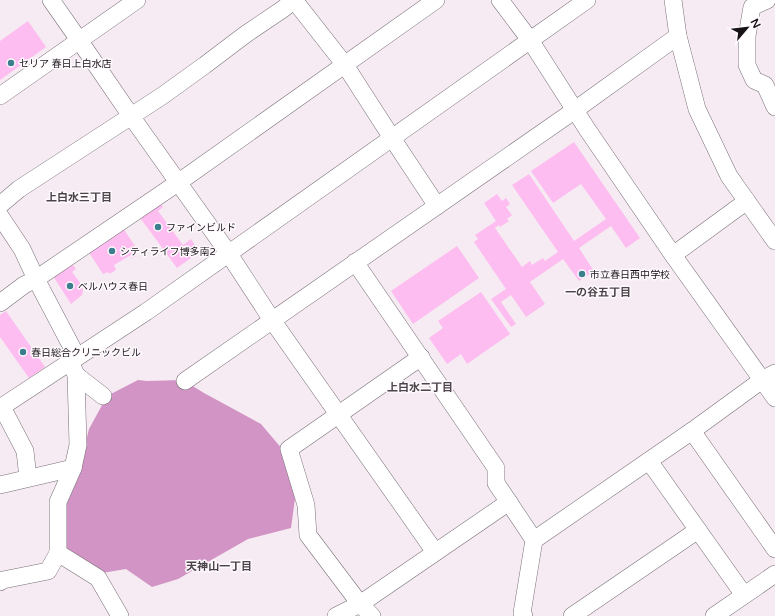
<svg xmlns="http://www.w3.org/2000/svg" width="775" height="616" font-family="'Varela Round','Noto Sans JP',sans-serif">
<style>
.forest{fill:#d293c5}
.building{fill:#febdf0}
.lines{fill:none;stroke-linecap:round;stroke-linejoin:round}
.minor-casing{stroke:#786f76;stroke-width:18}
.minor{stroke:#fff;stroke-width:17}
.poi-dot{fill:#3b7f8e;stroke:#fffafe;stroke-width:1.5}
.labels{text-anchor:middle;stroke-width:3;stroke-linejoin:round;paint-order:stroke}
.poi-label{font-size:10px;fill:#161215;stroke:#fffafe;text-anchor:start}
.neighbourhood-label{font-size:11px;font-weight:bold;fill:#4d444b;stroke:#fffafe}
</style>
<rect width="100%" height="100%" fill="#f6ebf3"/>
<polygon class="forest" points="138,380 147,381 183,380 204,393 261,424 283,450 297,484 291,528 248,539 178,579 152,587 126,569 102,573 66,555 65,509 79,470 89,429 107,396"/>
<g class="building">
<polygon points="28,21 46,47 0,80 0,41"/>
<polygon points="574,142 640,238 626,248 611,226 579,248 594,271 579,281 563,259 530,282 545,304 526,317 511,295 501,302 516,324 511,327 491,299 506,289 474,242 478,239 475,235 496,221 484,203 497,194 502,201 506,198 510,204 506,207 512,215 507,219 509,221 500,227 499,225 495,228 522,267 530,261 532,265 543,258 545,261 558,252 512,185 529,174 574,241 606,219 581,184 553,203 531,171"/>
<polygon points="161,203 163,207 158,211 183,245 191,239 196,247 188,253 191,258 177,268 138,215"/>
<polygon points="123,228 135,246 134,248 135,251 136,256 132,258 131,255 114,265 116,270 109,274 108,272 103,274 88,251"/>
<polygon points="457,246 479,278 413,324 391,291"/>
<polygon points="73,265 76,269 72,272 81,284 83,291 82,295 71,304 53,276 66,266 68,268"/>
<polygon points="481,292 510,334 467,364 461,354 447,364 429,338 443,328 438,321"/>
<polygon points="6,311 45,367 29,378 0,337 0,315"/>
</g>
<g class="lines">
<g class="minor-casing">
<g id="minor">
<polyline points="51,0 79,40 131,116 229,254 272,320 435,552"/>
<polyline points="294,0 345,65 392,138 437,206"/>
<polyline points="500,0 530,40 587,129 673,255 775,398"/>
<polyline points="673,0 678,36 697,109 729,176 775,241"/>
<polyline points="767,0 752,7 747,36 747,65 754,80 765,85 775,107"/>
<polyline points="0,96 137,0"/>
<polyline points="0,205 19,189 162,96 205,65 246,34 283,9 294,0"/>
<polyline points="0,216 22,249 36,279 77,357"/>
<polyline points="673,255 747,201"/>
<polyline points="355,262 496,468 496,483 534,540 692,431 762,380 775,373"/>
<polyline points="0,303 24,285 36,279 179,182 436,0"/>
<polyline points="70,361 76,375 78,445 73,468 58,502 58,553 98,578 120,616"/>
<polyline points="76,375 103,396"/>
<polyline points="185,381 575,110 678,36"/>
<polyline points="2,407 25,451 28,478"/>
<polyline points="0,408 146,312 587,0"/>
<polyline points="692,431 775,549"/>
<polyline points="649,461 744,595"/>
<polyline points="0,485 73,468"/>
<polyline points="0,582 3,580 48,571 58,553"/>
<polyline points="336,616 360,604 509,502"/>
<polyline points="372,616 360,604 308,535 306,505 289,449 421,357"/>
<polyline points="524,616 522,613 534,540"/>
<polyline points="572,616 698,530"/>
<polyline points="714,616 775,574"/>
</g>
</g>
<use href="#minor" class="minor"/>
</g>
<g class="poi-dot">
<circle cx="11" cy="63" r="4"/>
<circle cx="158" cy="227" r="4"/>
<circle cx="112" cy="251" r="4"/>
<circle cx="582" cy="274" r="4"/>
<circle cx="70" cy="286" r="4"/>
<circle cx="23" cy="352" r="4"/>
</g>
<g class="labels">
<g class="poi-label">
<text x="19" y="67">セリア 春日上白水店</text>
<text x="166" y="231">ファインビルド</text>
<text x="120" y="255">シティライフ博多南2</text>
<text x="590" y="278">市立春日西中学校</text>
<text x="78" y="290">ベルハウス春日</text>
<text x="31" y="356">春日総合クリニックビル</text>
</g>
<g class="neighbourhood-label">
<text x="79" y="201">上白水三丁目</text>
<text x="598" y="296">一の谷五丁目</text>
<text x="420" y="391">上白水二丁目</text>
<text x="219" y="570">天神山一丁目</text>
</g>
</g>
<g transform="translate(747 28) rotate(62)" stroke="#fffafe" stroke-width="3" paint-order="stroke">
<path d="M0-3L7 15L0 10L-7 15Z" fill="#161215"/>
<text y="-6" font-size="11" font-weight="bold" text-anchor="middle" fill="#161215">N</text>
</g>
</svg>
